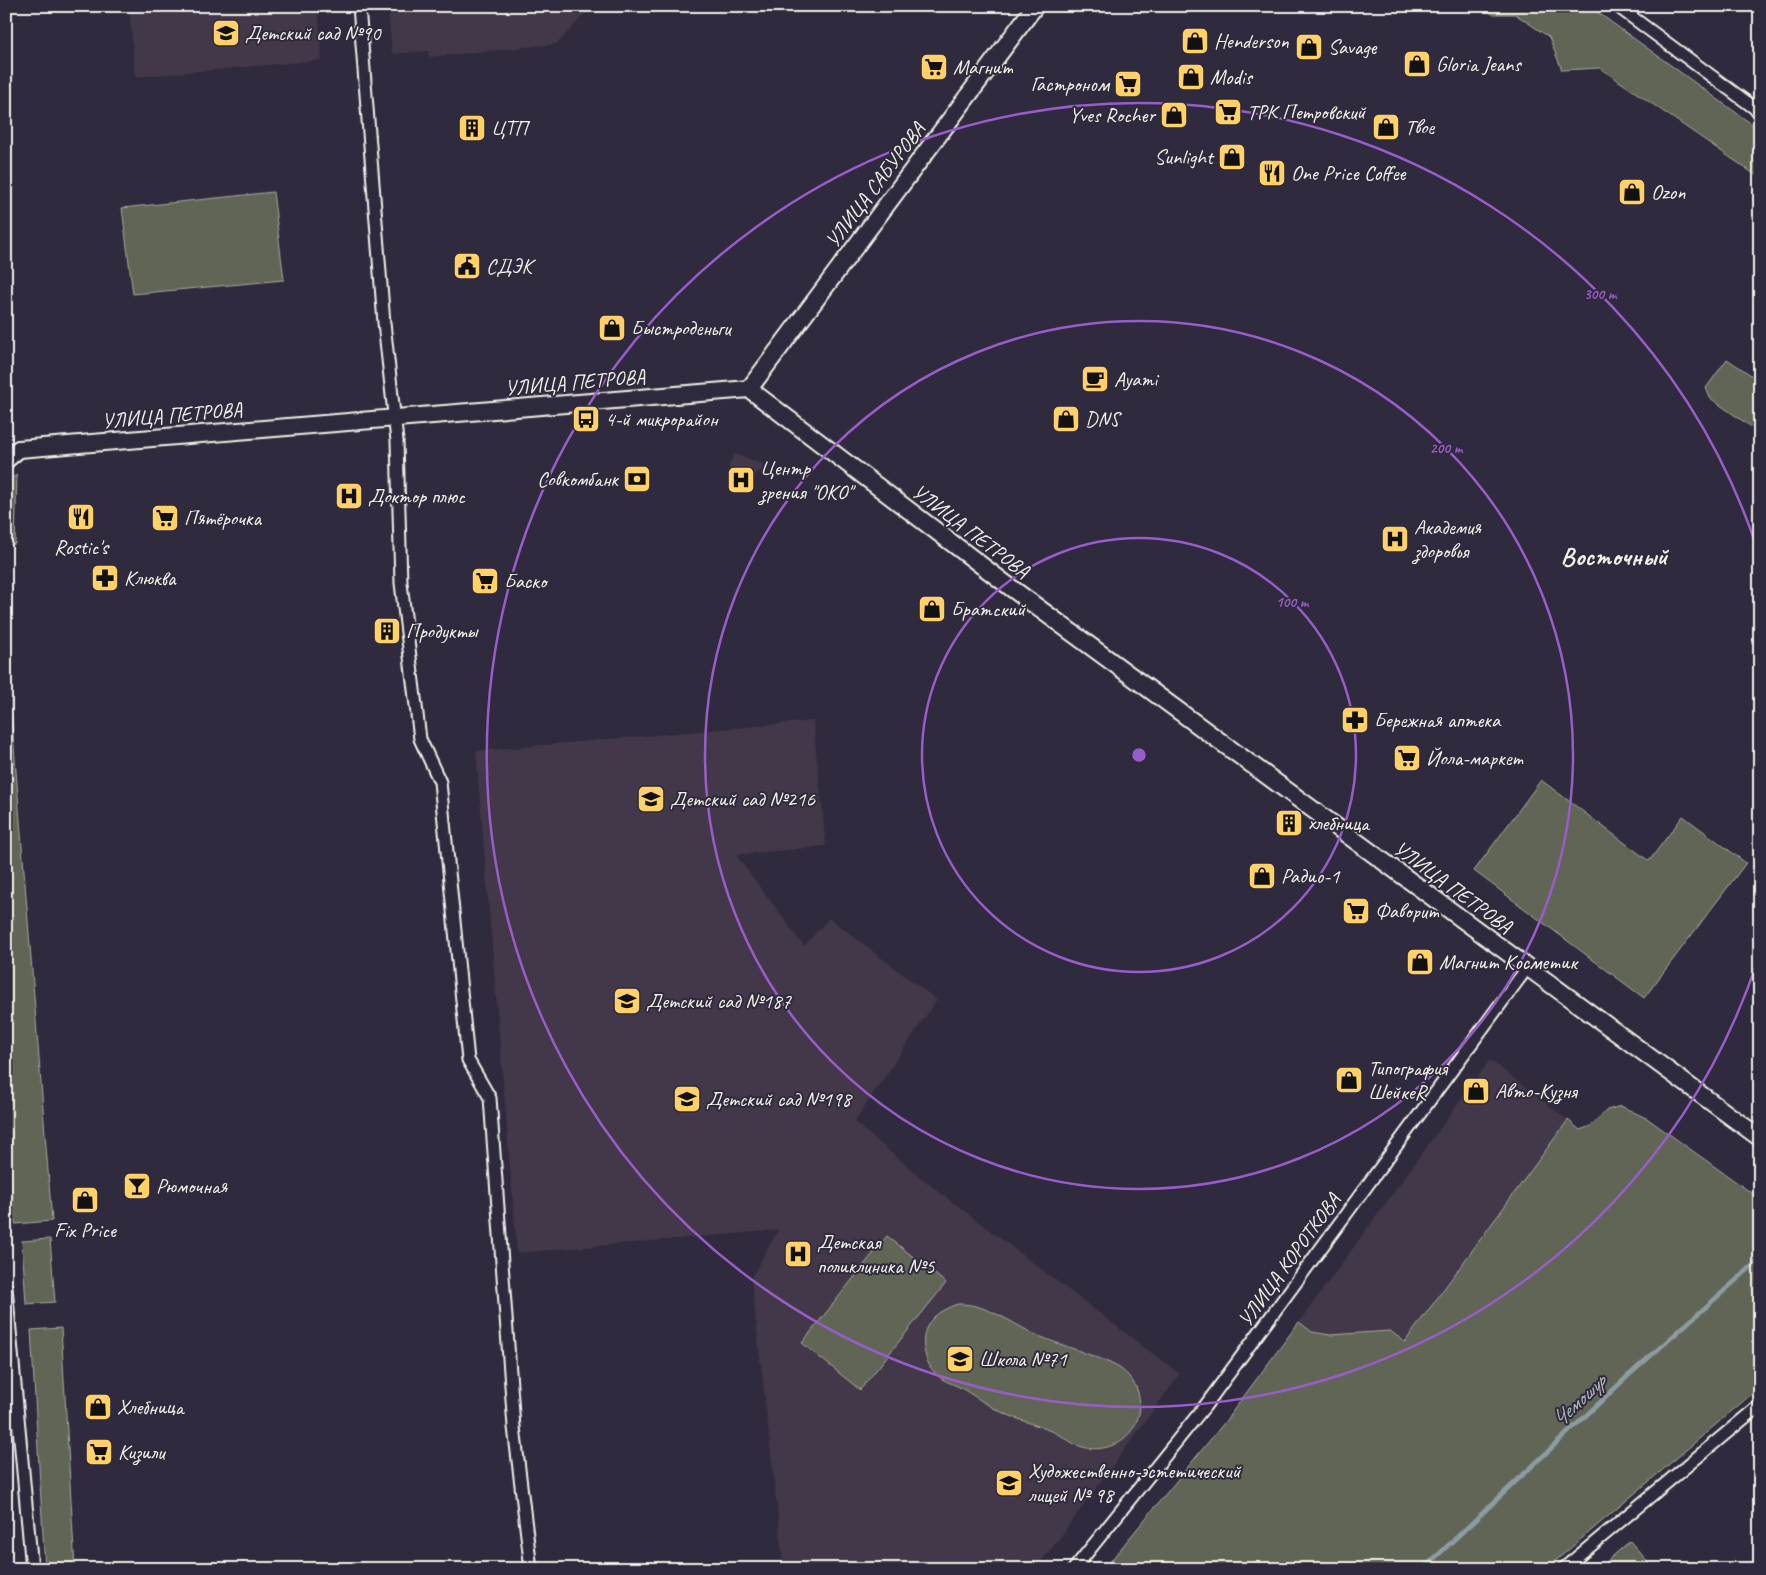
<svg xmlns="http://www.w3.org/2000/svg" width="1766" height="1575" font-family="Caveat,sans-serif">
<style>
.built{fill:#423748}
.green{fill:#616557;stroke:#aaaba0}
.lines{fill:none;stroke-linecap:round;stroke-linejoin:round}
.stream{stroke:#8e9ba2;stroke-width:4.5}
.street-casing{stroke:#f4f1e8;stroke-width:15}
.secondary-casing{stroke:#f4f1e8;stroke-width:20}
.street{stroke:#2f2a3d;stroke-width:11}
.secondary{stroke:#2f2a3d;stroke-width:16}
.ring{fill:none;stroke:#995dc9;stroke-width:2.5}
.labels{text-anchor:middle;stroke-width:4;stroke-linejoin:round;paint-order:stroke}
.poi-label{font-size:21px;fill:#f4f1e8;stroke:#2f2a3d;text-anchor:start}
.street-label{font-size:21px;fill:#f4f1e8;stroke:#2f2a3d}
.water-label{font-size:22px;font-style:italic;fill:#b0b8ba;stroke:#2f2a3d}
.district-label{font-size:26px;font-weight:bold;fill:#f4f1e8;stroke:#2f2a3d}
.centre{fill:#995dc9;stroke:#2f2a3d;stroke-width:2.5}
.ring-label{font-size:15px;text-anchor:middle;font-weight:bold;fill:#995dc9;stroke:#2f2a3d;stroke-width:4;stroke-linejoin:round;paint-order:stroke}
</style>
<rect width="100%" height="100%" fill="#2f2a3d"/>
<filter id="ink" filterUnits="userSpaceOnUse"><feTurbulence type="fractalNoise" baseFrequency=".02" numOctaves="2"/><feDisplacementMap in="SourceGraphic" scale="10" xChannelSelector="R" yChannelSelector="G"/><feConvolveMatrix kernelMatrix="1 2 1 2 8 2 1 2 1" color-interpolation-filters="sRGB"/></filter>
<g filter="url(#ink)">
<g class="built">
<polygon points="129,6 318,6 322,60 135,77"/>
<polygon points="388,6 592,6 557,44 429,57 428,51 392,54"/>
<polygon points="734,454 763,464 763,471 757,473 744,493 729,487 729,465"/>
<polygon points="813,721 826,846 736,855 804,946 829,918 937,1000 854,1122 934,1188 1180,1374 1059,1539 1035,1569 784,1569 751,1278 778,1230 517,1253 476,751"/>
<polygon points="1490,1060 1568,1120 1405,1342 1390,1331 1330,1335 1312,1332 1299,1322"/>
</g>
<g class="green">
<polygon points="1482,6 1589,6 1760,130 1760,178 1600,68 1562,70 1549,37 1515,14 1492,14"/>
<polygon points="273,192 284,280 133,294 122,208"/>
<polygon points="1727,359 1760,381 1760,433 1710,398 1706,388"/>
<polygon points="17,475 15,544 6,545 6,481"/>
<polygon points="6,646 52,1221 15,1224 6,1116"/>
<polygon points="1541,780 1649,861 1683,816 1746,863 1644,998 1474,871"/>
<polygon points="1621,1106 1648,1119 1760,1199 1760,1387 1546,1569 1104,1569 1224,1423 1299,1322 1312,1332 1330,1335 1390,1331 1405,1342 1568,1120 1580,1130 1590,1126 1607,1110"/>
<polygon points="887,1236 946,1283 860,1390 802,1343"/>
<polygon points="50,1239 55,1302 26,1304 22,1241"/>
<path d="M958,1304C987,1303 1015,1326 1041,1337C1066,1347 1092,1354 1116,1366C1124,1370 1132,1379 1136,1387C1154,1430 1105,1466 1068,1440C1052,1429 1027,1423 1008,1415C993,1409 977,1398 963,1389C956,1385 949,1383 942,1379C928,1370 922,1352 924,1336C927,1318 942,1309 958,1304Z"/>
<polygon points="61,1328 75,1569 45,1569 31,1330"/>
<polygon points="1630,1541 1654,1569 1598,1569"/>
</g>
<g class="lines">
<polyline class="stream" points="1423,1569 1629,1375 1760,1259"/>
<g class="street-casing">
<g id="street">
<polyline points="359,6 384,323 397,441 401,583 420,739 440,782 468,1060 490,1098 514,1427 531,1569"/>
<polyline points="1617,6 1760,112"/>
<polyline points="6,1287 32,1569"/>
<polyline points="1074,1569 1205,1406 1527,968"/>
<polyline points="1563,1569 1760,1405"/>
</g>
</g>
<g class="secondary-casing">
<g id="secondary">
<polyline points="749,389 1035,6"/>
<polyline points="19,449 749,389 1010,587 1760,1138"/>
<polyline points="6,460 19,449"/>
</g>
</g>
<use href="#street" class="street"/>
<use href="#secondary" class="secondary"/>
</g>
</g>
<g class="ring">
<circle cx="1139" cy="755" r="217"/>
<circle cx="1139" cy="755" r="434"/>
<path d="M1759 956A652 652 0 1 1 1759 554"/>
</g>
<defs>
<g id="school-square" transform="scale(1.4375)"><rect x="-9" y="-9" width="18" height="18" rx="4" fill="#ffd166" stroke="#2f2a3d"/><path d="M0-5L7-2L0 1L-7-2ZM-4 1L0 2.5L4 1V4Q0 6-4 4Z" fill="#111"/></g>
<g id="shop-square" transform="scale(1.4375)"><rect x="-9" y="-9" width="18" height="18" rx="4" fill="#ffd166" stroke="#2f2a3d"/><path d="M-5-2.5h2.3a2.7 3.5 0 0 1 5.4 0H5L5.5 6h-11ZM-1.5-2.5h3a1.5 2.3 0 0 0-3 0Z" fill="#111"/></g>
<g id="supermarket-square" transform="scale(1.4375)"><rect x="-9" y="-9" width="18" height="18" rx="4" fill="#ffd166" stroke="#2f2a3d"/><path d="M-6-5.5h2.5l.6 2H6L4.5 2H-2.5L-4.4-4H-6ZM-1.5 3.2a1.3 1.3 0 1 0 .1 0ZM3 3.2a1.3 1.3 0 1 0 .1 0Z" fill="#111"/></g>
<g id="building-square" transform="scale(1.4375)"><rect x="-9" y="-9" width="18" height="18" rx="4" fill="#ffd166" stroke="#2f2a3d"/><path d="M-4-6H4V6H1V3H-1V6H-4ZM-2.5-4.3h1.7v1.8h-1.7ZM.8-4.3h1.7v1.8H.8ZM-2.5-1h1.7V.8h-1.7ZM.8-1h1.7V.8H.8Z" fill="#111"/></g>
<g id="restaurant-square" transform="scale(1.4375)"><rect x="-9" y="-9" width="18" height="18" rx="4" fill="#ffd166" stroke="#2f2a3d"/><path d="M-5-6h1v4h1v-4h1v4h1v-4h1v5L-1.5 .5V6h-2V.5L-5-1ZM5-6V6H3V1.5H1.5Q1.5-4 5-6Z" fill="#111"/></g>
<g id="civic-square" transform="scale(1.4375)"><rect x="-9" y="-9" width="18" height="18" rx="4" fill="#ffd166" stroke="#2f2a3d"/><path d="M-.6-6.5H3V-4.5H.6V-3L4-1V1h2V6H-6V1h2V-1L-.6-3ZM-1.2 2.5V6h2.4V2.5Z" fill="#111"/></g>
<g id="cafe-square" transform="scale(1.4375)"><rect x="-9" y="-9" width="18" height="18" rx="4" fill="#ffd166" stroke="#2f2a3d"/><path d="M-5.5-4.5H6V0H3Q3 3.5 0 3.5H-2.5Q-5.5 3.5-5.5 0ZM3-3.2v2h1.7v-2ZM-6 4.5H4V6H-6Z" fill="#111"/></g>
<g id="bus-square" transform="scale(1.4375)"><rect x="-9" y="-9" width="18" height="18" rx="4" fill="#ffd166" stroke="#2f2a3d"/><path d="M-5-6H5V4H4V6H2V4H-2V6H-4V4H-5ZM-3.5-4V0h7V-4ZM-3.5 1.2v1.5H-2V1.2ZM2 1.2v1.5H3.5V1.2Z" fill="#111"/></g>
<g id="bank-square" transform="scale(1.4375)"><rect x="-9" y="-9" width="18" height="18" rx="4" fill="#ffd166" stroke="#2f2a3d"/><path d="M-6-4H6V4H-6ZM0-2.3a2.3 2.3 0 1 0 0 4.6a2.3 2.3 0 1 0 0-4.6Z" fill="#111"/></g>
<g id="hospital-square" transform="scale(1.4375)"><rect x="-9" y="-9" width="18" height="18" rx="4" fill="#ffd166" stroke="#2f2a3d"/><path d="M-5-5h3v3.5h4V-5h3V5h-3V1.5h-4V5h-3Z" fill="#111"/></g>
<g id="pharmacy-square" transform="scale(1.4375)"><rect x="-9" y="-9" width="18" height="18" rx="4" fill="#ffd166" stroke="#2f2a3d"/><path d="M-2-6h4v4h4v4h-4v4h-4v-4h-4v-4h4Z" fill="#111"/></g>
<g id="bar-square" transform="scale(1.4375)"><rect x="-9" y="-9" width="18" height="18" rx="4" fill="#ffd166" stroke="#2f2a3d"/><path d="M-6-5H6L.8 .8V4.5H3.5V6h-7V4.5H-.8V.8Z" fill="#111"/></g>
</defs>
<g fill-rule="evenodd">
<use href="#school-square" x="226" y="33"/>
<use href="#shop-square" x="1195" y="41"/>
<use href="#shop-square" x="1309" y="47"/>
<use href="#shop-square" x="1417" y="64"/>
<use href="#supermarket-square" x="934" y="67"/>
<use href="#shop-square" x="1191" y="77"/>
<use href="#supermarket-square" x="1128" y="84"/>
<use href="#supermarket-square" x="1228" y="112"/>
<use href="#shop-square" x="1174" y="115"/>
<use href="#shop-square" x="1386" y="127"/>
<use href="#building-square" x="472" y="128"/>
<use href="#shop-square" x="1232" y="157"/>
<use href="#restaurant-square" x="1272" y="173"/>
<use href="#shop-square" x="1632" y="192"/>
<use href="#civic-square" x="467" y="266"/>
<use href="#shop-square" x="612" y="328"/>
<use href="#cafe-square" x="1095" y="379"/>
<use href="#bus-square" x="586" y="419"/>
<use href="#shop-square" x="1066" y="419"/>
<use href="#bank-square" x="637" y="479"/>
<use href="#hospital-square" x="741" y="480"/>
<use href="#hospital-square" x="349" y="496"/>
<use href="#restaurant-square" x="81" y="517"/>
<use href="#supermarket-square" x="165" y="518"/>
<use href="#hospital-square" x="1395" y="539"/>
<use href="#pharmacy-square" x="105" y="578"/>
<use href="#supermarket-square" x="485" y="581"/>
<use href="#shop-square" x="932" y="609"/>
<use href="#building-square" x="387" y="631"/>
<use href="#pharmacy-square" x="1355" y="720"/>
<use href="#supermarket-square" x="1407" y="758"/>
<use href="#school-square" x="651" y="799"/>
<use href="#building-square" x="1289" y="823"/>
<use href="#shop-square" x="1262" y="876"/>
<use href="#supermarket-square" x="1356" y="911"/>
<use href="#shop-square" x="1420" y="962"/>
<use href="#school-square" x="627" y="1001"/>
<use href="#shop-square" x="1349" y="1080"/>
<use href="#shop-square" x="1476" y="1091"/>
<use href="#school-square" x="687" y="1099"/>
<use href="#bar-square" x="137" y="1186"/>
<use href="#shop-square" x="85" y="1200"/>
<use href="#hospital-square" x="798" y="1254"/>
<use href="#school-square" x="960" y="1359"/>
<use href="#shop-square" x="98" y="1407"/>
<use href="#supermarket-square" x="99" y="1452"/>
<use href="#school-square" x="1009" y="1483"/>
</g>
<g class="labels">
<g class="poi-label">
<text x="245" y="40">Детский сад №90</text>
<text x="1214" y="48">Henderson</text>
<text x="1328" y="54">Savage</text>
<text x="1436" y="71">Gloria Jeans</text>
<text x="953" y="74">Магнит</text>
<text x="1210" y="84">Modis</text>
<text x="1109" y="91" text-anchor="end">Гастроном</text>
<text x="1247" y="119">ТРК Петровский</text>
<text x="1155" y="122" text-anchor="end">Yves Rocher</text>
<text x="1405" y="134">Твое</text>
<text x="491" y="135">ЦТП</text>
<text x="1213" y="164" text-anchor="end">Sunlight</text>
<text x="1291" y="180">One Price Coffee</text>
<text x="1651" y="199">Ozon</text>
<text x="486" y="273">СДЭК</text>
<text x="631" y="335">Быстроденьги</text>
<text x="1114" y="386">Ayami</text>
<text x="605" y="426">4-й микрорайон</text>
<text x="1085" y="426">DNS</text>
<text x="760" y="475">Центр<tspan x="760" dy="24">зрения "ОКО"</tspan></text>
<text x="618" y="486" text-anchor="end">Совкомбанк</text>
<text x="368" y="503">Доктор плюс</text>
<text x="184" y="525">Пятёрочка</text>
<text x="1414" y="534">Академия<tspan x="1414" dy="24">здоровья</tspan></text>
<text x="81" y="554" text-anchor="middle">Rostic's</text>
<text x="124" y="585">Клюква</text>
<text x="504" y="588">Баско</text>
<text x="951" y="616">Братский</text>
<text x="406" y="638">Продукты</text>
<text x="1374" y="727">Бережная аптека</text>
<text x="1426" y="765">Йола-маркет</text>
<text x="670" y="806">Детский сад №216</text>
<text x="1308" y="830">хлебница</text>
<text x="1281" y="883">Радио-1</text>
<text x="1375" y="918">Фаворит</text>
<text x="1439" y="969">Магнит Косметик</text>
<text x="646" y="1008">Детский сад №187</text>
<text x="1368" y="1075">Типография<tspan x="1368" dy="24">ШейкеR</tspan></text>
<text x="1495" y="1098">Авто-Кузня</text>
<text x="706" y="1106">Детский сад №198</text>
<text x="156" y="1193">Рюмочная</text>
<text x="85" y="1237" text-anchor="middle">Fix Price</text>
<text x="817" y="1249">Детская<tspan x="817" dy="24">поликлиника №5</tspan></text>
<text x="979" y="1366">Школа №71</text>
<text x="117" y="1414">Хлебница</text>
<text x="118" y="1459">Кизили</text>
<text x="1028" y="1478">Художественно-эстетический<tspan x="1028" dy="24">лицей № 98</tspan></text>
</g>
<g class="street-label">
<text transform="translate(875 185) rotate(-53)" y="7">УЛИЦА САБУРОВА</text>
<text transform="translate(575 382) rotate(-5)" y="7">УЛИЦА ПЕТРОВА</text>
<text transform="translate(172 415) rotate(-5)" y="7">УЛИЦА ПЕТРОВА</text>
<text transform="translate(971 531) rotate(37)" y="7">УЛИЦА ПЕТРОВА</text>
<text transform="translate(1453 887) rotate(36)" y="7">УЛИЦА ПЕТРОВА</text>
<text transform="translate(1289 1260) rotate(-54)" y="7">УЛИЦА КОРОТКОВА</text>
</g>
<g class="water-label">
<text transform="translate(1578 1400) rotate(-43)" y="8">Чемошур</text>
</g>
<g class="district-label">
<text x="1614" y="565">Восточный</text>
</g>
</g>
<circle cx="1139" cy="755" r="8" class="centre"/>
<g class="ring-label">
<text x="1600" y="299">300 m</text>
<text x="1446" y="453">200 m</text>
<text x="1292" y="607">100 m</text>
</g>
<rect width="1766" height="1575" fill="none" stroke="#2f2a3d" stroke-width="25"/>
<rect x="12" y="12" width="1741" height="1550" fill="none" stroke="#f4f1e8" stroke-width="2" filter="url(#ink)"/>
</svg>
